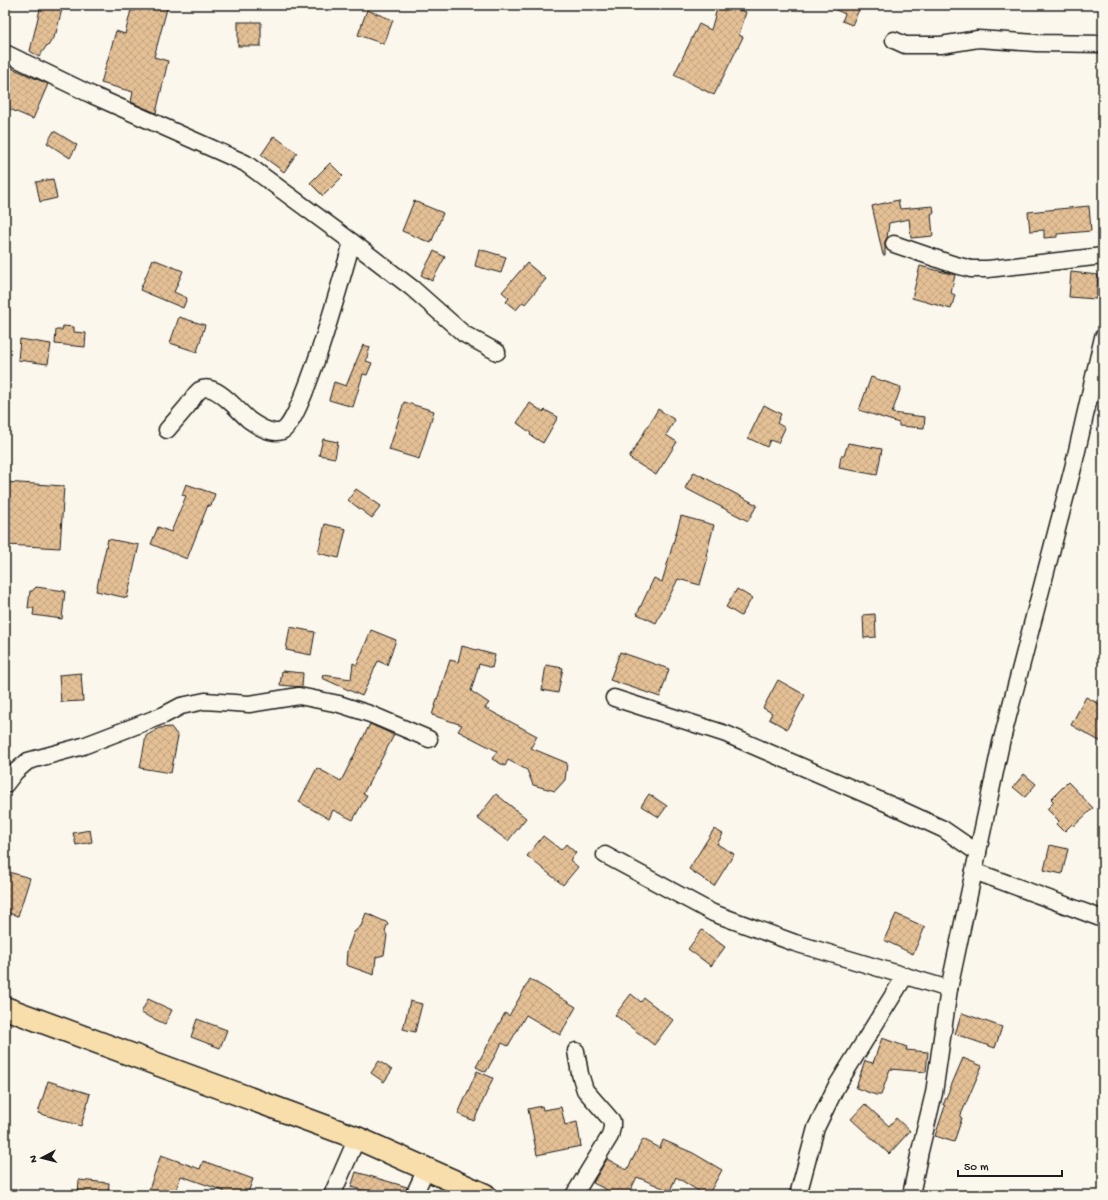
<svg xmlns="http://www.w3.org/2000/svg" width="1108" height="1200" font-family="'Gochi Hand',sans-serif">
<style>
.building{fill:url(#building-cross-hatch);stroke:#1c1c1c}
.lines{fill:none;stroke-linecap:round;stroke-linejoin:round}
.street-casing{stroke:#1c1c1c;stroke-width:19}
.primary-casing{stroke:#1c1c1c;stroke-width:25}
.street{stroke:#fbf7ec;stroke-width:16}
.primary{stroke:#f8deab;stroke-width:22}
</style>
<defs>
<pattern id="building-cross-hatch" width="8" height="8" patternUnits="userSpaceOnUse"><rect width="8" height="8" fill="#e4c095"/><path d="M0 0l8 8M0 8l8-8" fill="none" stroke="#c3a480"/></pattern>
</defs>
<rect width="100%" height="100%" fill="#fbf7ec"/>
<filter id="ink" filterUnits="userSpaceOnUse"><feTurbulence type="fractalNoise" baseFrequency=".025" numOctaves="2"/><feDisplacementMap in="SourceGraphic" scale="8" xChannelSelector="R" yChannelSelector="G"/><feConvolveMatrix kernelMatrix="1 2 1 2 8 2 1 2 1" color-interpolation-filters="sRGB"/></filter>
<g filter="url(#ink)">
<g class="building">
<polygon points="41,5 63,5 56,33 48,46 47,45 39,57 30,51"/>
<polygon points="137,5 168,5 154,57 168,61 156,113 131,102 133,92 101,83 116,31 125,34 131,10 135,11"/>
<polygon points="718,5 722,5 746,12 739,35 743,37 714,95 674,75 699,24 711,30"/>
<polygon points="825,5 861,5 852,25 842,21 845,14"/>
<polygon points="367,10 393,20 384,44 358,35"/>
<rect x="238" y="22" width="23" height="24"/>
<polygon points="5,65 48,84 33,119 5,107"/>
<polygon points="54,131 77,145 70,158 47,143"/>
<polygon points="274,136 297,153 284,172 261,155"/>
<polygon points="330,163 343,176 323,196 310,183"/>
<polygon points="53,179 57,198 40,202 36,182"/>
<polygon points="898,200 900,209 933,206 934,213 931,214 933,236 911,238 909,219 889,223 887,238 885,241 885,255 883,255 872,206"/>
<polygon points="414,201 443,213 431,243 402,231"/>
<polygon points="1089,206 1091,231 1057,234 1057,237 1044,238 1044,230 1030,231 1028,212"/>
<polygon points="479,249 506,257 501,273 475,266"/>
<polygon points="434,251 445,257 432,281 421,275"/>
<polygon points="153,259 183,271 174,292 187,298 183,308 140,290"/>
<polygon points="527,263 546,279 525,304 523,302 516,310 506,302 509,298 502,292"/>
<polygon points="920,266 955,275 951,293 955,295 951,309 912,298"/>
<polygon points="1071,272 1098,275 1096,299 1069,297"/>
<polygon points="179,317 205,325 197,352 170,343"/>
<polygon points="63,326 74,327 74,332 86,333 85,347 55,344 56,330 62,330"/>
<polygon points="20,339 51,344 48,364 18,360"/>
<polygon points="363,345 370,347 366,361 372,363 367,375 363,374 353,407 329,400 334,382 346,386"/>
<polygon points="871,377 901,387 892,413 925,417 924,428 899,426 899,423 859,410"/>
<polygon points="404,402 434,411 419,459 389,450"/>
<polygon points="530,403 543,412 545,410 558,417 543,443 530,435 531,433 517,423"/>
<polygon points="764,405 781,414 777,423 785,428 778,443 770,440 767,447 748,438"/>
<polygon points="658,409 675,420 666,435 677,442 656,475 629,458"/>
<polygon points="323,439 338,442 335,458 319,455"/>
<polygon points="848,443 882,449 877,475 839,468 841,456 844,456"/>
<polygon points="694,472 757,505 748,521 685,488"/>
<polygon points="5,482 64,486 60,548 6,545 9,508 5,508"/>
<polygon points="186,484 215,494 211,506 208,505 187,559 151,544 158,527 171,532 186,496 182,495"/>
<polygon points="356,489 381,506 372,518 348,500"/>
<polygon points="681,516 714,525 706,556 708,557 700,585 678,579 656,623 637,614 654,578 662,582"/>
<polygon points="325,524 346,529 339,558 318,553"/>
<polygon points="108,539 139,545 127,598 96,591"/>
<polygon points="36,587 65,591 62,619 33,615 34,608 28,608 30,591 32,591"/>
<polygon points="737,589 752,598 741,616 726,607"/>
<polygon points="875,614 876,637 864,638 863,615"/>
<polygon points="290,627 315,632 311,655 286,650"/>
<polygon points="371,630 396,640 387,665 378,661 362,696 322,678 323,675 351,679 353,663 357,665"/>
<polygon points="462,646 495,655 492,668 479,664 471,691 489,703 485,708 537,736 531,748 567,763 565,780 555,791 533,785 527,770 508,760 505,766 492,759 497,751 458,731 462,725 432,715 450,660 458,662"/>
<polygon points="620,652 669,669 660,697 610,680"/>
<polygon points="546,665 563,668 558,693 542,690"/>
<polygon points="282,671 303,673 302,687 280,685"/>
<polygon points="81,673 83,701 61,702 59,675"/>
<polygon points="778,680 805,695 787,729 769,719 772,713 763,708"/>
<polygon points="1086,697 1103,706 1103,743 1071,725"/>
<polygon points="370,724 394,735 363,794 367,795 353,820 333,810 329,819 299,802 317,768 341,781"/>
<polygon points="171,727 178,736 171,773 140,768 146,736 159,728"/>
<polygon points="1024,774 1036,784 1025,797 1013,787"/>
<polygon points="1068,782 1093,808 1074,826 1072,824 1064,832 1056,824 1059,821 1047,809 1054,802 1051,799"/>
<polygon points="496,794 526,818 508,841 477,818"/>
<polygon points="649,794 667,806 659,817 641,806"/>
<polygon points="714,829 723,834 717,844 734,854 714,886 689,869"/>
<polygon points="90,830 92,842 76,845 73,833"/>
<polygon points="543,836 561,850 566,844 576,853 570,860 578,867 563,885 527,856"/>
<polygon points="1050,845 1068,849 1062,874 1044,870"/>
<polygon points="5,871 30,878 18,916 5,912"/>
<polygon points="366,913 388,923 385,931 387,936 384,955 376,957 374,975 346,965 347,951 354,932 361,926"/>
<polygon points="896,914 925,927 913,954 884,940"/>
<polygon points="702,930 725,947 711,966 688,949"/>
<polygon points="530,979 576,1007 560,1035 526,1015 508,1046 502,1043 486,1072 476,1067 505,1013 509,1016"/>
<polygon points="631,994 641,1002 644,998 673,1020 654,1045 615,1015"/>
<polygon points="148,999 172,1010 165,1024 141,1013"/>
<polygon points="410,1001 422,1004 415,1032 403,1029"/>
<polygon points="962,1013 1002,1027 995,1048 955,1034"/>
<polygon points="197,1019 227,1030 220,1048 191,1037"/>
<polygon points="882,1038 907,1047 906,1050 928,1052 926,1072 890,1069 881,1095 876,1095 856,1088 865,1061 873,1063"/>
<polygon points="963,1058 982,1066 960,1117 962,1118 954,1142 935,1136 945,1106 943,1105"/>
<polygon points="379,1061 392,1070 384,1082 371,1073"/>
<polygon points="477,1071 493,1078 474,1121 458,1114"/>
<polygon points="48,1081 90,1094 81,1126 38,1113"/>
<polygon points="865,1104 889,1126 896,1118 910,1131 889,1154 851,1119"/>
<polygon points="542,1106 543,1110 561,1107 565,1125 577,1122 581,1146 537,1155 528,1109"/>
<polygon points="643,1139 660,1148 663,1140 693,1153 722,1170 708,1195 705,1195 676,1177 670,1191 637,1177 628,1195 617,1195 593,1183 607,1159 627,1170"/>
<polygon points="161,1155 200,1169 203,1161 253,1179 247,1195 223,1195 224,1191 181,1176 174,1195 147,1195"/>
<polygon points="356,1172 407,1187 405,1195 379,1195 351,1187"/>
<polygon points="79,1180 109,1183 108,1195 78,1195"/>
</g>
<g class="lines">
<g class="street-casing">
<g id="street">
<polyline points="894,40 905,45 941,45 978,39 1036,43 1103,44"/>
<polyline points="5,53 92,95 245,163 352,242 412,288 464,334 497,352"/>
<polyline points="894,244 952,264 971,269 988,269 1103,256"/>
<path d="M167,430C173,423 179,416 185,409C190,404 194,394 200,390C215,381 238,411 249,420C256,425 262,429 270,431C274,432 278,433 282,431C303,422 344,270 352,242"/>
<polyline points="614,698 726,734 893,806 943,829 978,853"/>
<polyline points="5,785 15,772 28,761 83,746 164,715 181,706 205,701 249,704 299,696 339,704 370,714 429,739"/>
<polyline points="605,855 713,913 795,943 949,989"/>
<polyline points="974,871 1103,919"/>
<polyline points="332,1195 357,1138"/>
<polyline points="414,1195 426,1169"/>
<polyline points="574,1195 610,1136 612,1127 612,1121 585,1090 580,1074 576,1051"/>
<polyline points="798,1195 816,1128 836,1087 905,976"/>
<polyline points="911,1195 920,1151 934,1093 949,989 1001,743 1073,468 1103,337"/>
</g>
</g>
<g class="primary-casing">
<polyline id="primary" points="5,1008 357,1138 485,1195"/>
</g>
<use href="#street" class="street"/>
<use href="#primary" class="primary"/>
</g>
</g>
<rect width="1108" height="1200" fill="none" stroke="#fbf7ec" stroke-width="20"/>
<rect x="10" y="10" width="1088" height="1180" fill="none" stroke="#1c1c1c" stroke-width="1.5" filter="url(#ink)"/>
<g transform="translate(42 1158) rotate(263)" stroke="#fbf7ec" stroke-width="3" paint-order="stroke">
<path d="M0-3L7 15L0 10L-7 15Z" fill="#1c1c1c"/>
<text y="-6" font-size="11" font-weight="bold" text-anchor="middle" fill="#1c1c1c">N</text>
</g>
<path d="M958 1170v6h104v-6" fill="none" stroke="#1c1c1c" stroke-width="2"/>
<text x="964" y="1170" font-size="12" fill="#1c1c1c" stroke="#fbf7ec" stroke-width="3" paint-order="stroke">50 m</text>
</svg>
